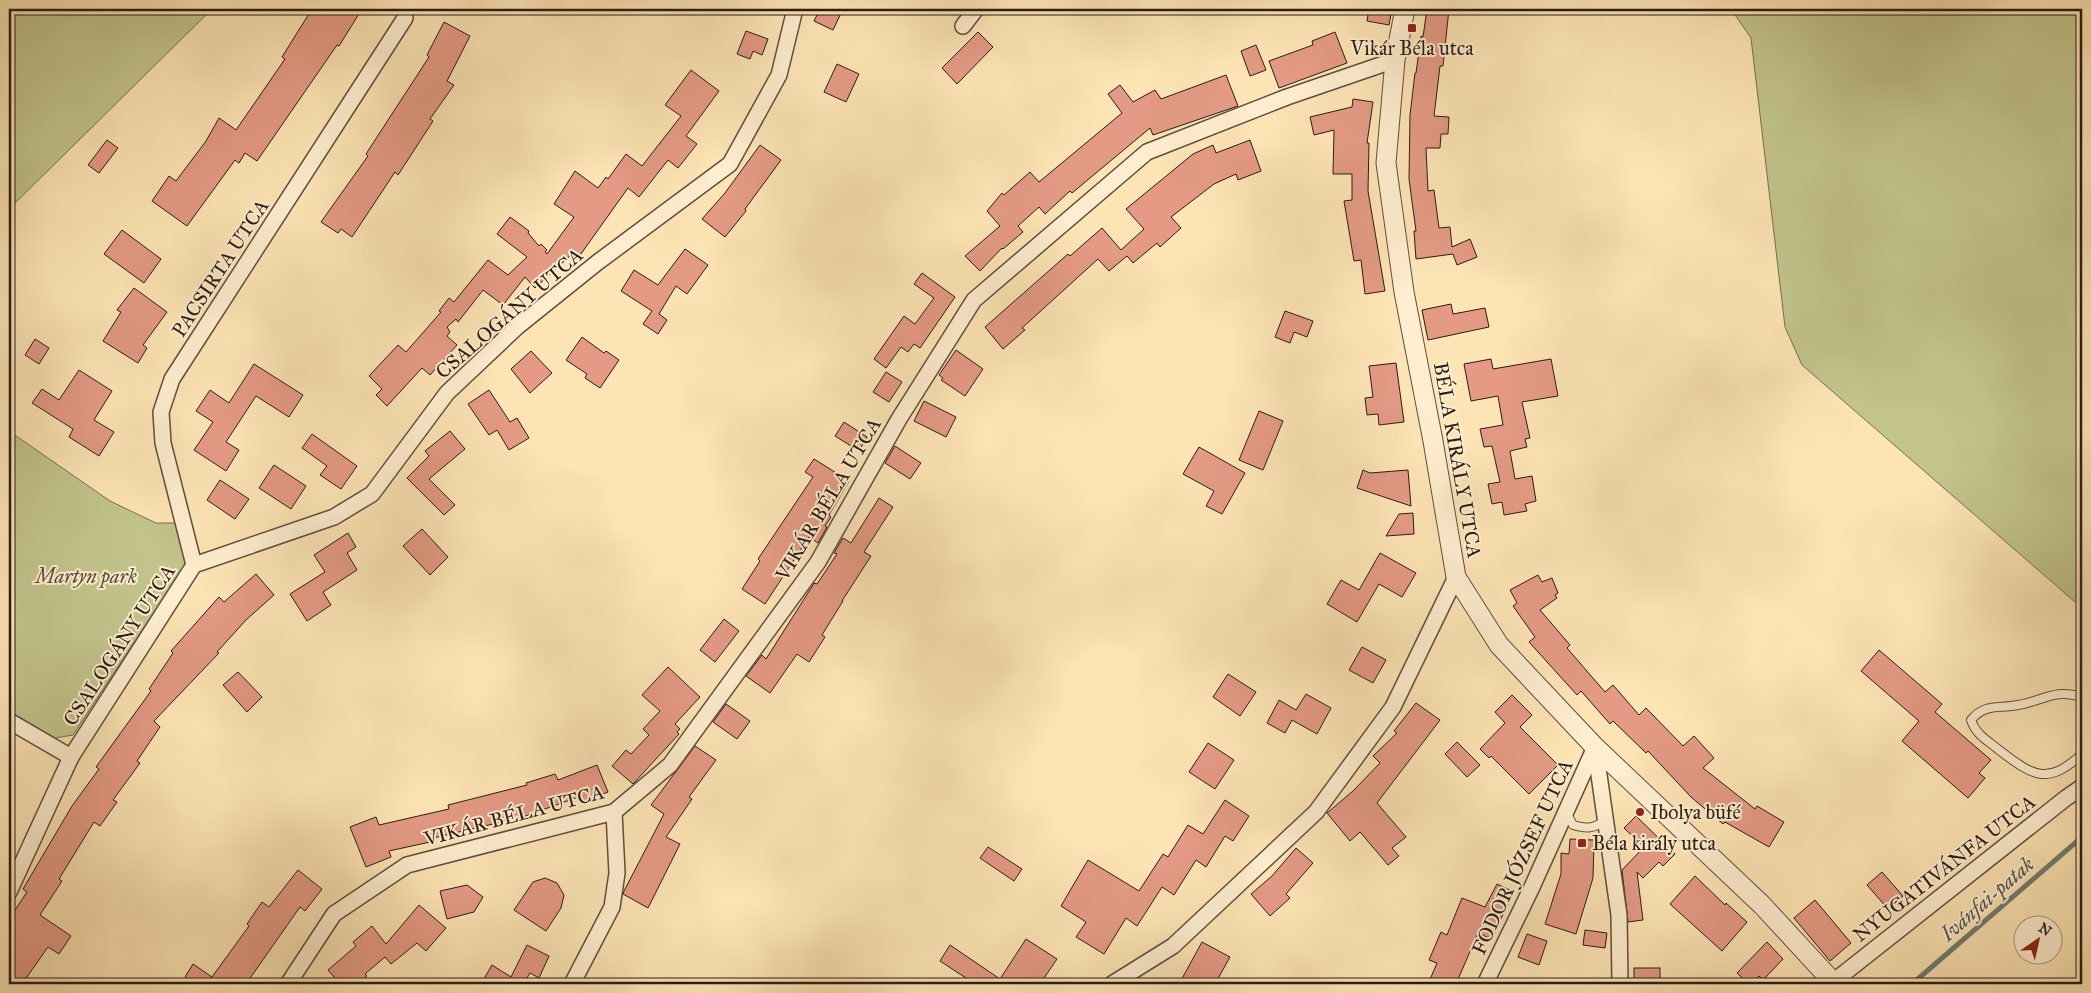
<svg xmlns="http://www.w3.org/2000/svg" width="2091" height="993" font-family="'IM FELL Great Primer',serif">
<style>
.green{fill:#c2c48b;stroke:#767050}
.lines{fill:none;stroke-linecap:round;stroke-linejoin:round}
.stream{stroke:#707e71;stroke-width:5}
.building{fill:#e49a85;stroke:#2a1c16}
.service-casing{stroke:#5f4e3e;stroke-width:10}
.minor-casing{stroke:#5f4e3e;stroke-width:18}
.tertiary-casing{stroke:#5f4e3e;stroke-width:21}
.service{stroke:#feedce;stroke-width:8}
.minor{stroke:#feedce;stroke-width:15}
.tertiary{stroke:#feedce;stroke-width:19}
.poi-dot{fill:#8f2418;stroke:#feedce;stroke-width:2}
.labels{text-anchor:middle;stroke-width:4;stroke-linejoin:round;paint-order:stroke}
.poi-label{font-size:20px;fill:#2a1c16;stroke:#feedce;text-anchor:start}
.street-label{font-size:20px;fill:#2a1c16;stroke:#feedce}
.park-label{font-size:20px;font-style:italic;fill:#584e39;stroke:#feedce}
.water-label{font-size:21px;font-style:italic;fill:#53554b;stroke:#feedce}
</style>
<rect width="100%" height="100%" fill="#fde4b4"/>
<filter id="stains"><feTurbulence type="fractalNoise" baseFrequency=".004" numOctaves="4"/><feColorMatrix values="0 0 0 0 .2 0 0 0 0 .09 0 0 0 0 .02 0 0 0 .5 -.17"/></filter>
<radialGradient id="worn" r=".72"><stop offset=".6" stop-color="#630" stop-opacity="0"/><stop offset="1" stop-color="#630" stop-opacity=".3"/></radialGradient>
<g class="green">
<polygon points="9,9 212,9 9,209"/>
<polygon points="1731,9 2082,9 2082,251 2080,256 2082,264 2082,608 1802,365 1785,327 1751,38"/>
<polygon points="9,431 110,501 156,523 180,523 185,565 73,735 55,738 9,711"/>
</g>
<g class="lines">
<polyline class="stream" points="1912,984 2082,837"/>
</g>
<g class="building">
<polygon points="312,9 362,9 339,46 337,45 257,161 245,153 239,163 235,160 187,226 152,201 169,176 176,181 206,141 219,118 236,130 285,59 282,57"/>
<polygon points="820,9 843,9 833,30 814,21"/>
<polygon points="1369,9 1392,9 1389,25 1367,21"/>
<polygon points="1427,9 1449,9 1443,66 1440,66 1434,116 1449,117 1448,134 1441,134 1440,148 1426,148 1428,191 1434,190 1439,228 1450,227 1452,247 1470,239 1477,257 1457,265 1453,254 1416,259 1414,231 1416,231 1409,179 1410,115 1415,73 1416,73 1421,36 1423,37"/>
<polygon points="444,22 470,36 447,81 454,85 430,119 433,121 398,175 395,172 352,237 341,229 338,233 321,222 368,156 366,154 429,57 427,55"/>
<polygon points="746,31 768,39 762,55 753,51 750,59 737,54"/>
<polygon points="978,32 993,47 957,84 942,68"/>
<polygon points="1335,32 1347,63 1279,88 1269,61 1313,45 1312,41"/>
<polygon points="1256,45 1266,70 1250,76 1241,51"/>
<polygon points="837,64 859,74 846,102 824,92"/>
<polygon points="691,70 719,91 686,136 697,144 678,168 668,160 639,197 628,188 578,258 572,254 535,288 525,277 503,305 483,290 458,322 456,319 447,327 450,332 447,336 457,345 430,375 422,368 387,406 376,395 382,389 369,376 398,345 406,352 441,312 439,311 449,298 454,302 488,260 508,275 527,257 497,234 510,217 529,231 528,233 539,246 541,244 547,250 545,252 547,254 574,217 554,204 575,171 598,188 606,177 608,179 626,154 642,166 681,116 665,105"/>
<polygon points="1226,75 1238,106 1153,135 1150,128 1072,193 1070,191 1045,214 1039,207 1018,226 1023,232 1003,249 1002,248 980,271 965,256 1000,226 987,211 1002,193 1004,195 1030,172 1039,182 1122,113 1108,94 1120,85 1133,102 1155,90 1161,99"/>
<polygon points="1353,99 1373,102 1367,143 1369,143 1368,191 1385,291 1365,294 1361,260 1354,261 1344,201 1352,200 1352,174 1333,174 1334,130 1314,135 1310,117 1352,107"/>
<polygon points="107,140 118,148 99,173 88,165"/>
<polygon points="1250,140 1261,171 1238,180 1236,174 1214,184 1171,217 1181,228 1160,247 1157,243 1133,263 1127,256 1109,271 1098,259 1022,328 1025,330 1003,349 985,327 1068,254 1070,256 1102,228 1121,250 1144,229 1126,209 1193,154 1213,145 1216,153"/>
<polygon points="760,145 781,160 745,209 746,211 725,237 702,219 725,193"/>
<polygon points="122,230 161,259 144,283 104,254"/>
<polygon points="685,249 708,265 687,294 676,286 659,314 667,320 658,334 643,324 652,311 621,291 634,270 658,285"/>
<polygon points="922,273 955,297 920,348 914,344 908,352 901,347 886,368 874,359 904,316 915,324 934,298 914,284"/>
<polygon points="134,288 167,312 143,345 147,348 138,363 103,341 121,312 117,310"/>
<polygon points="1451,304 1453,314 1485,308 1489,327 1428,340 1422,310"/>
<polygon points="1285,311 1313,321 1307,337 1294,332 1290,343 1275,337"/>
<polygon points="582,337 604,353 606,351 619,360 600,388 585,378 587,374 566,360"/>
<polygon points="35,339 49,348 39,364 25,355"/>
<polygon points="956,350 983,369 965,396 941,380 943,378 939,375"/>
<polygon points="531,351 552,373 530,393 511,369"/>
<polygon points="1491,359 1493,369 1551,359 1558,396 1522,402 1530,438 1525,439 1527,447 1510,451 1515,479 1532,476 1536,501 1525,504 1527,511 1504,515 1502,502 1492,504 1488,484 1500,482 1492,446 1484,447 1480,429 1503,425 1498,396 1471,401 1464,364"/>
<polygon points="1396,363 1404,422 1379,425 1378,414 1367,415 1365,398 1373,397 1369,366"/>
<polygon points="254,364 303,395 289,417 256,396 226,442 239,450 226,471 194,450 213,422 196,411 210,390 229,403"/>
<polygon points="79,370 112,391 94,420 114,432 99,456 69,437 73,429 32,403 42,389 59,400"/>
<polygon points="886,372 902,382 889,402 873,392"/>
<polygon points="489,390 510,422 517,418 529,438 509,450 497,430 489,435 468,404"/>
<polygon points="924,401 956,417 946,437 914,421"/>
<polygon points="1259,411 1283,421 1263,470 1239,460"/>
<polygon points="844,422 867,437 859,451 835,436"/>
<polygon points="450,431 465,449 429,479 455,505 444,515 407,478 429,456 425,451"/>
<polygon points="312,434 357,466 341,489 320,475 327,466 302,448"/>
<polygon points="895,446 921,463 910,479 885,463"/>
<polygon points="1199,447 1245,473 1222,514 1206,506 1214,491 1183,474"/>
<polygon points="814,459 849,481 829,515 831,517 825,526 827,527 818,543 809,537 765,604 742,589 760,561 758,559 813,477 805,472"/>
<polygon points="274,465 306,486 291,509 259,488"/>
<polygon points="1363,470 1370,473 1408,470 1411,506 1357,488"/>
<polygon points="220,480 249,499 235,519 207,500"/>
<polygon points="879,498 893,507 864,552 871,556 842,601 843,601 822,635 825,637 809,662 797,654 770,693 746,676 762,655 766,659 813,585 814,583 817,584 837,554 834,553 843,538 851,543"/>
<polygon points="1413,513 1414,534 1386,536 1399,514"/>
<polygon points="422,529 448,557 430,575 403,546"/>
<polygon points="348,533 356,547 347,553 357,570 323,592 331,605 307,621 290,594 325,572 314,555"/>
<polygon points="1380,553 1416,573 1402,597 1379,584 1357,622 1327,604 1341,580 1359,590"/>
<polygon points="256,574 274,595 246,620 217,652 219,653 154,721 160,727 137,761 140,763 113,800 117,802 100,826 94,822 59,879 62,881 40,915 71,936 59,954 48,947 22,984 16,984 9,979 9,919 27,892 23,889 72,806 99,769 96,767 151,691 149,689 173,653 171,651 219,597 224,602"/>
<polygon points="1538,575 1542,582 1552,578 1558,593 1555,595 1557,598 1540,610 1570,645 1567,648 1605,692 1613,685 1639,715 1646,708 1683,746 1694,736 1714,758 1703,768 1755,809 1757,806 1784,822 1769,847 1725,822 1723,824 1691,797 1648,751 1646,753 1613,721 1610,724 1581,691 1577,695 1529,642 1535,637 1513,606 1517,603 1510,590"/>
<polygon points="724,619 739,631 715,662 700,650"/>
<polygon points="1362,647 1386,660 1373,683 1349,670"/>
<polygon points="1879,650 1942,704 1935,712 1991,760 1979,773 1985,778 1968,798 1902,741 1919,721 1861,671"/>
<polygon points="668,667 700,697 675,724 680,729 677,732 679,734 633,784 612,766 626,750 631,754 649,735 643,729 660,711 642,695"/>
<polygon points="238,672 262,697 247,712 223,685"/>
<polygon points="1228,674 1256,692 1240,716 1213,697"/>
<polygon points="1306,694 1331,708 1317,734 1292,720 1285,733 1267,723 1279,700 1296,710"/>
<polygon points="1512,695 1532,715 1520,727 1558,765 1529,794 1491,756 1489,758 1480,749 1505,723 1495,712"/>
<polygon points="1416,703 1440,720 1377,803 1406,837 1392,848 1399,856 1388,865 1360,832 1350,841 1327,813 1353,791 1380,763 1373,756 1397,733 1394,731"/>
<polygon points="726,704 750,721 737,739 713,722"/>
<polygon points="1457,742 1480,765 1467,777 1445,754"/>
<polygon points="1208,743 1234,760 1215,789 1189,772"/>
<polygon points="695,746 716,760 689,797 692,799 666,837 680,844 648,908 623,894 624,891 664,814 651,805"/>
<polygon points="597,765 608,792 580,803 578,797 523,817 429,839 430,842 389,851 391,857 366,867 350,827 376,817 379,825 449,809 448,805 527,785 526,783 555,774 558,780"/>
<polygon points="1225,800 1249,816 1233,841 1225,836 1206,867 1196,860 1174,895 1162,887 1137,926 1126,918 1104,954 1076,937 1086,922 1061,906 1088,860 1139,891 1163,854 1168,857 1188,825 1203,834"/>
<polygon points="1636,816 1675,854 1663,866 1659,862 1643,878 1637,872 1643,920 1628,922 1622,870 1644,847 1624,828"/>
<polygon points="1570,839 1594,840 1593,878 1576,934 1545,924 1561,874 1561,853 1569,854"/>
<polygon points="988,847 1022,869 1014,881 980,858"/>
<polygon points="1296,848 1313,863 1286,894 1290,898 1270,916 1251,894 1272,876"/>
<polygon points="298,870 322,889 305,911 300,907 246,984 196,984 185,977 193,964 212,977 249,926 247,924 262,902 269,907"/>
<polygon points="1882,872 1903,896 1888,909 1867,885"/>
<polygon points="1695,876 1725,905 1726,903 1747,922 1722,951 1670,904"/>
<polygon points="545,878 557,883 564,895 561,908 546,931 514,910 533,882"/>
<polygon points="1497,884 1514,892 1491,939 1478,933 1456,984 1428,984 1437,963 1429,960 1441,932 1447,935 1462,898 1485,907"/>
<polygon points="467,885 483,897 474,912 447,919 440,891"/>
<polygon points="1815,900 1851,943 1830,961 1794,918"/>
<polygon points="419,905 446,928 426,951 417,943 391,964 385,957 365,974 367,976 357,984 340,984 328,970 356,946 353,942 372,926 386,944"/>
<polygon points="1585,930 1607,933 1605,948 1583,945"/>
<polygon points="1527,934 1547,941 1539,965 1518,957"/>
<polygon points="1026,939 1057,959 1040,984 975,984 940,961 950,945 1000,979"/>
<polygon points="1202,942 1230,957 1215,984 1179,984"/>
<polygon points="1767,942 1783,959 1763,980 1759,976 1751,984 1749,984 1737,973"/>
<polygon points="527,945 549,956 539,978 530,973 523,984 481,984 492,965 511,977"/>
<rect x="1634" y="968" width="26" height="16"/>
</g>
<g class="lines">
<g class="service-casing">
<g id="service">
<path d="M2082,697C2054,688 2043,701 2018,705C1998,709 1985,703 1971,720C1976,735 1987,740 1999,750C2033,776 2047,786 2082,754"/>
<path d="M1566,812L1573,825C1587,829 1593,829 1606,820"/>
</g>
</g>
<g class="minor-casing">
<g id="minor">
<polyline points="963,26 976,9"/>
<polyline points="194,565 163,443 161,412 172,379 405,18"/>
<polyline points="9,721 71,757"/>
<polyline points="1595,747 1619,915 1620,984"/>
<polyline points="9,892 71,757 194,565 334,517 372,494 447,393 517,327 598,262 730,164 779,75 795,9"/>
<polyline points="288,984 334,914 407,865 614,812 670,765 818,562 899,419 974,300 1147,152 1287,97 1395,60"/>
<polyline points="572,984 612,907 617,873 614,812"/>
<polyline points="1112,984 1173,946 1316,812 1393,707 1456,577"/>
<polyline points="1485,984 1532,887 1595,747"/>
<polyline points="1833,984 1833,982 2066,798 2082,787"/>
</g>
</g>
<g class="tertiary-casing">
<polyline id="tertiary" points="1405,9 1395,60 1386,163 1404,292 1433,441 1456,577 1499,645 1595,747 1762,905 1833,982"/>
</g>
<use href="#service" class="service"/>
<use href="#minor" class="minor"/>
<use href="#tertiary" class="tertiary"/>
</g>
<g class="poi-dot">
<rect x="1407" y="23" width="10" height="10" rx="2.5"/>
<circle cx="1640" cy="812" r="5"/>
<rect x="1577" y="838" width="10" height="10" rx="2.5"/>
</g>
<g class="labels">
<g class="poi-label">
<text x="1412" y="55" text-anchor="middle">Vikár Béla utca</text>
<text x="1650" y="819">Ibolya büfé</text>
<text x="1592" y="850">Béla király utca</text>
</g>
<g class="street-label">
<text transform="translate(220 268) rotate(-57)" y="7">PACSIRTA UTCA</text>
<text transform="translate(509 313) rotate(-41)" y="7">CSALOGÁNY UTCA</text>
<text transform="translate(1458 460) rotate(80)" y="7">BÉLA KIRÁLY UTCA</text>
<text transform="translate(828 499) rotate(-59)" y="7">VIKÁR BÉLA UTCA</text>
<text transform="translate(119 645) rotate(-57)" y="7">CSALOGÁNY UTCA</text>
<text transform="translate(514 815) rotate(-15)" y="7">VIKÁR BÉLA UTCA</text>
<text transform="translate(1522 857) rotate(-65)" y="7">FODOR JÓZSEF UTCA</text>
<text transform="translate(1944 868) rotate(-38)" y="7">NYUGATIVÁNFA UTCA</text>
</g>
<g class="park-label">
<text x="86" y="583">Martyn park</text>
</g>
<g class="water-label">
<text transform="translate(1987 899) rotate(-41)" y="7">Ivánfai-patak</text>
</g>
</g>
<rect width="2091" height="993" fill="none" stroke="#fde4b4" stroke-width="30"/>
<rect x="10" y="10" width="2071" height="973" fill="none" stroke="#2a1c16" stroke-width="2.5"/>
<rect x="15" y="15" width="2061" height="963" fill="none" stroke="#2a1c16"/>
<g transform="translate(2038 940) rotate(34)"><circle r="24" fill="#feedce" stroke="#a99984"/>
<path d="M0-4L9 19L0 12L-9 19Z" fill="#8f2418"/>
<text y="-8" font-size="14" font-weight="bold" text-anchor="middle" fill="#2a1c16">N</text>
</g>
<rect width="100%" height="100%" filter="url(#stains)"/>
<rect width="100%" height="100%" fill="url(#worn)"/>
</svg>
